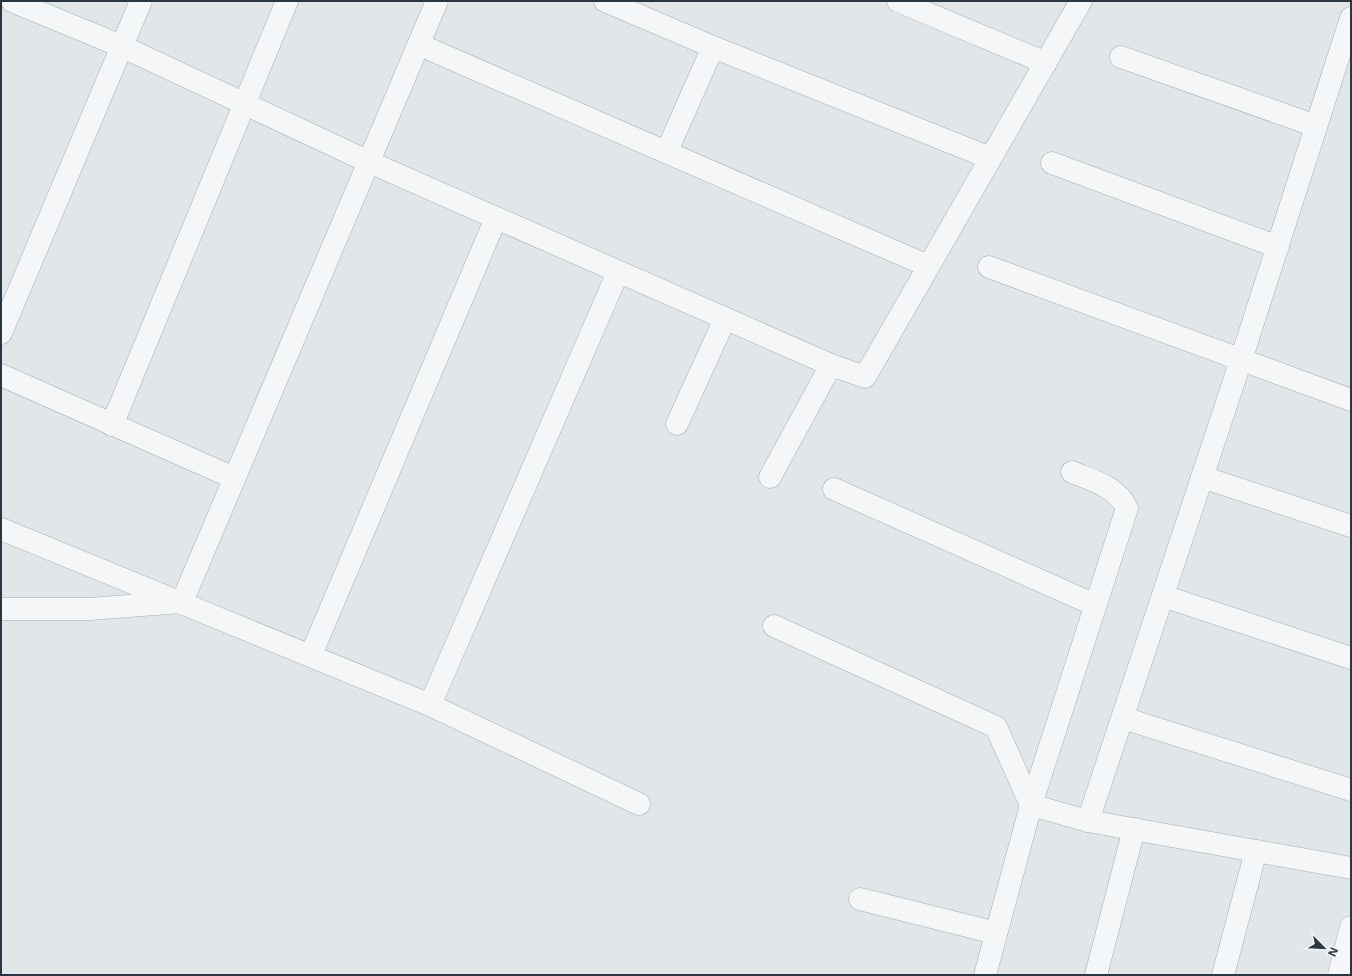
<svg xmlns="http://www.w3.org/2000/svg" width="1352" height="976" font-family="'Noto Sans',sans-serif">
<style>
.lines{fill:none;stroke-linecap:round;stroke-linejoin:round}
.minor-casing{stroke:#a6aeb3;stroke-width:23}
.minor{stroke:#f4f6f8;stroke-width:22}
</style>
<rect width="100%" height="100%" fill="#e1e6e9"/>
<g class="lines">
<g class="minor-casing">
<g id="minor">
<polyline points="12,1 121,46 369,162 831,365 865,377 1081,1"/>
<polyline points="605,1 713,47 990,158"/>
<polyline points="898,1 1046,63"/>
<polyline points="420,45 928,266"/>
<polyline points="1121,57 1316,126"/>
<polyline points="667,151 713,47"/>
<polyline points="1052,163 1278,247"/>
<polyline points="989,267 1351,400"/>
<polyline points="1,333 141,1"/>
<polyline points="1,375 234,478"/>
<polyline points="677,424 725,319"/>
<polyline points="112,425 287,1"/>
<polyline points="770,477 831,365"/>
<polyline points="1202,477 1351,526"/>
<polyline points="834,489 1095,605"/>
<polyline points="1,529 430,705 639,804"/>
<polyline points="1163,596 1351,658"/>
<polyline points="1,609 89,609 182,602 437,1"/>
<polyline points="774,626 996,727 1031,805"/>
<polyline points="311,655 496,218"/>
<polyline points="430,705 618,272"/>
<polyline points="1123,718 1351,790"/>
<path d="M1031,805L1127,508C1116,486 1093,481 1072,472"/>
<polyline points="1088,821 1241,360 1351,18"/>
<polyline points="860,899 996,933"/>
<polyline points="985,975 1031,805 1088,821 1351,868"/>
<polyline points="1096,975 1134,829"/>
<polyline points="1223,975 1256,851"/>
<polyline points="1339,975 1351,927"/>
</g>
</g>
<use href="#minor" class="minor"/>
</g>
<rect width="1352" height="976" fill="none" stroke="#2a3640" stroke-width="4"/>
<g transform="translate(1324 948) rotate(114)" stroke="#f1f4f7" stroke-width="3" paint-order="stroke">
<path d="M0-3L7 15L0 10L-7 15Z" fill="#2a3640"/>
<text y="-6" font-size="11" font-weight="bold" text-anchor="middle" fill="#2a3640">N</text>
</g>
</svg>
